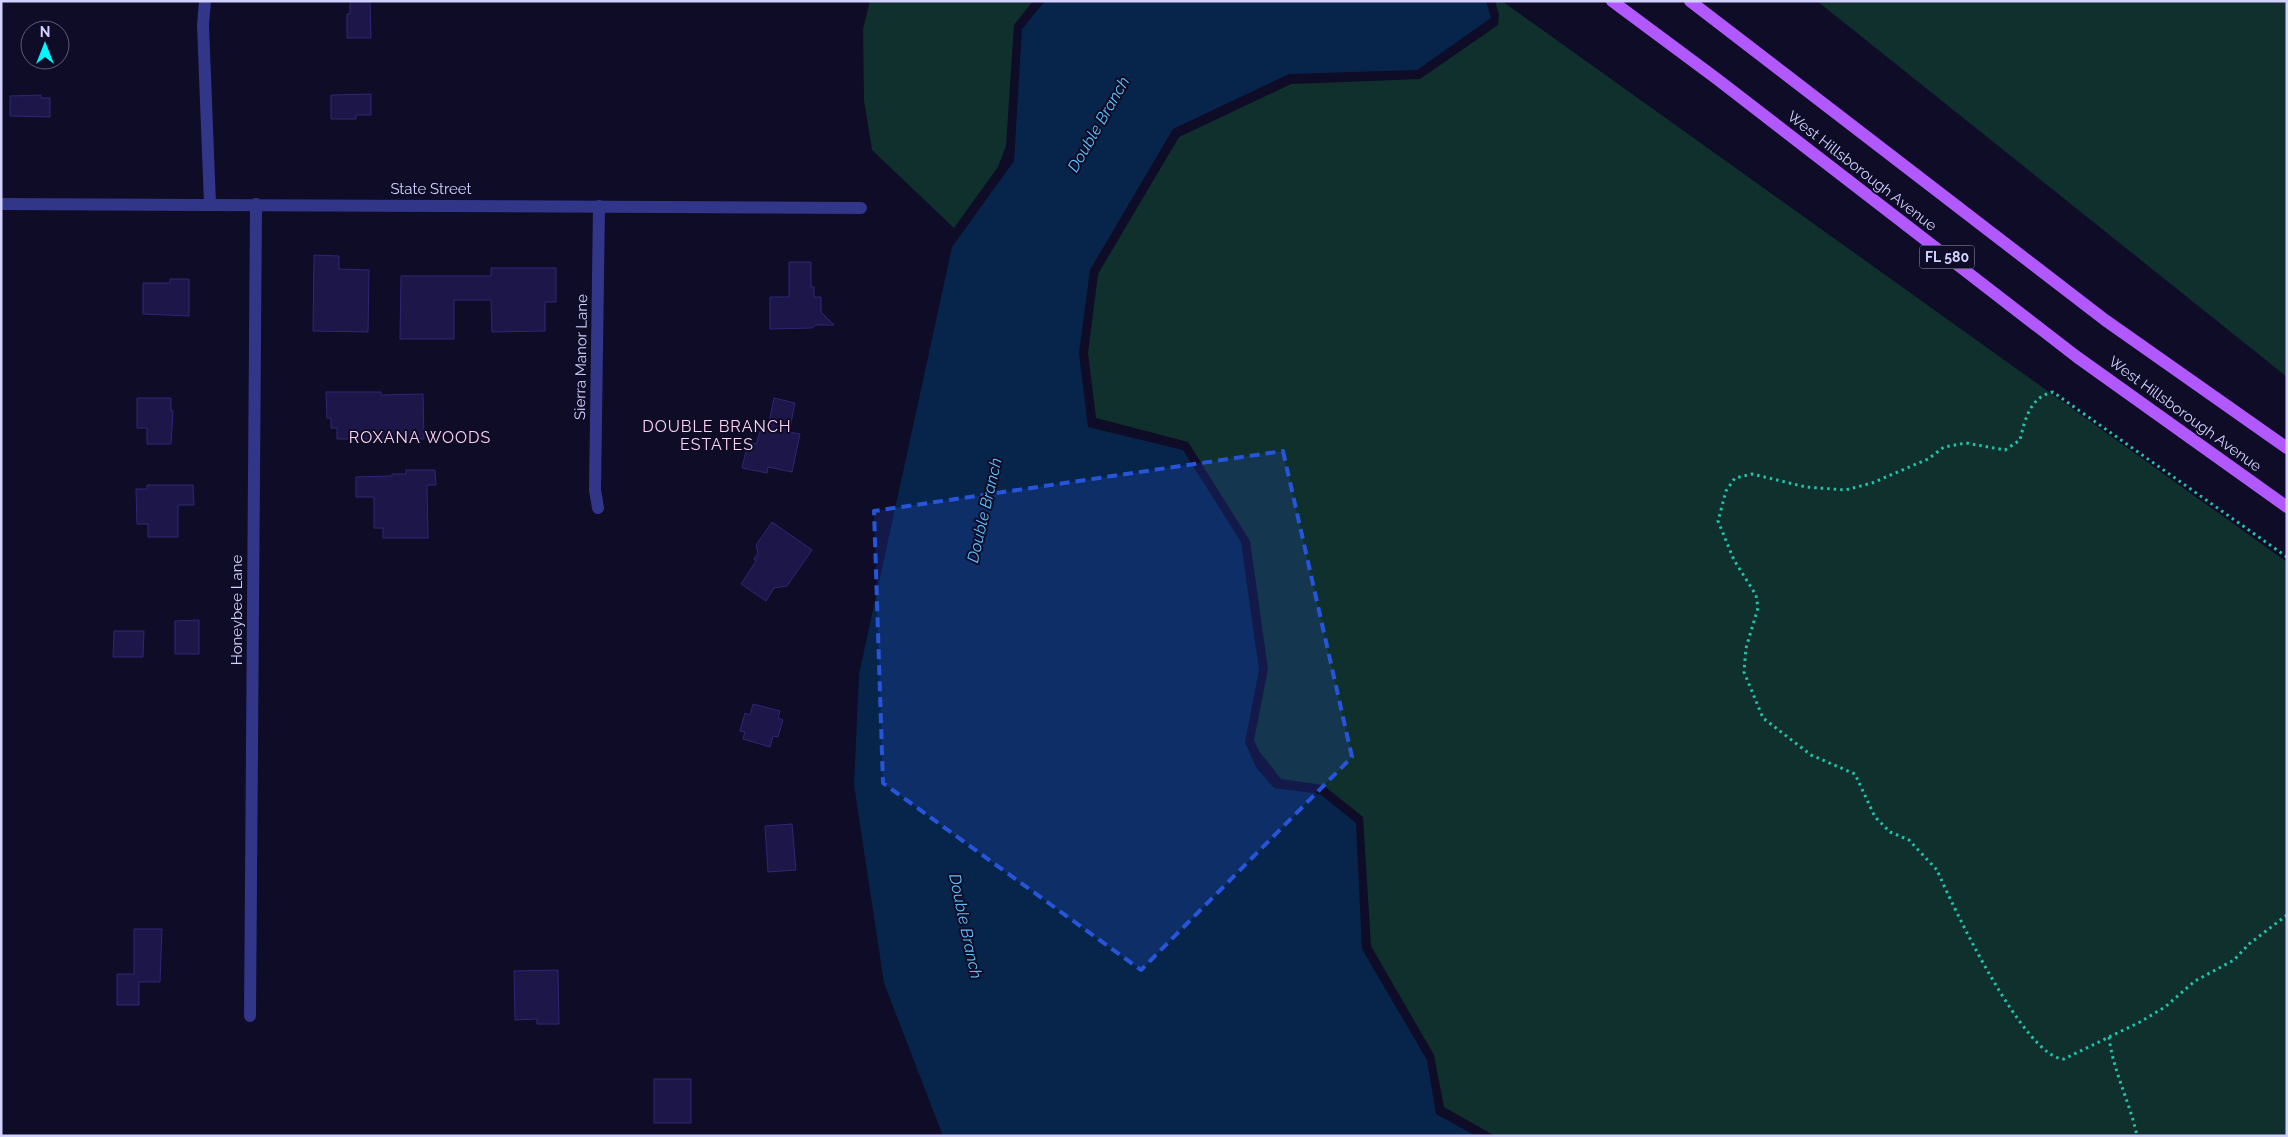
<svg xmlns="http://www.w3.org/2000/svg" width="2288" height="1137" font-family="Raleway,sans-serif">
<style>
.green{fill:#0f302c}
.water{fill:#07254a}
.building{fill:#1c1649;stroke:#2f2677}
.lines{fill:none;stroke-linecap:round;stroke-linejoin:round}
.path{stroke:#22c2ab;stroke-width:3;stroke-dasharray:2.5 4;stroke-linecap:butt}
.minor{stroke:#323689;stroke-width:12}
.major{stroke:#b258ff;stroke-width:12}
.marked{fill:#2655da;fill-opacity:0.2;stroke:#2655da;stroke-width:4;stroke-dasharray:10 6;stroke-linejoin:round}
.labels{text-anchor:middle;stroke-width:4;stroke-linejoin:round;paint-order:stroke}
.shield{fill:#0e0c26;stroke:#9796be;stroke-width:1}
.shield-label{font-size:14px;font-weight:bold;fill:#d2d1ff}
.street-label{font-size:15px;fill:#d2d1ff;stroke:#0e0c26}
.water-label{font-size:16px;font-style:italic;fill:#5fc2ff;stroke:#0e0c26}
.neighbourhood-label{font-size:16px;letter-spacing:1px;fill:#ffd3f3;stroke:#0e0c26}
</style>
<rect width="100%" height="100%" fill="#0e0c26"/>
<g class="green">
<polygon points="870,1 1033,1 1014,25 1006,146 998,167 954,228 872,150 864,100 863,29"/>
<polygon points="1495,1 1502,1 2287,562 2287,1136 1495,1136 1444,1107 1434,1055 1371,946 1363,817 1323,785 1281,779 1259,751 1254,740 1268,669 1250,541 1188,442 1096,418 1088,353 1098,274 1179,137 1291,84 1420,79 1498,25 1499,15"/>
<polygon points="1817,1 2287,1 2287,377"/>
</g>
<polygon class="water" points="1045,1 1486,1 1491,18 1417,70 1289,74 1173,129 1090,270 1079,353 1088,427 1183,450 1241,542 1259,670 1245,742 1256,767 1274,788 1320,794 1356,823 1362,949 1427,1060 1436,1114 1476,1136 943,1136 884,983 854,785 859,674 952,247 1014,161 1022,29"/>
<g class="building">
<polygon points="350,1 370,1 371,38 347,38 347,14 350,14"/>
<polygon points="371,94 371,115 356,115 356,119 331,119 331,95"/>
<polygon points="41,95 41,98 50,98 50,117 10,116 10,96"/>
<polygon points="314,255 339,256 339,269 369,270 368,332 313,331"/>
<polygon points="789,262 811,262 811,287 814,287 814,297 821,297 821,312 834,325 816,325 812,328 770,329 770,297 789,297"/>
<polygon points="491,268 556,268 556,302 545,302 545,331 492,332 491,300 454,300 454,339 400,339 401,276 491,276"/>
<polygon points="170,279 189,279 189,316 143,314 143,283 170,283"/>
<polygon points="326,392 381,392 381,395 423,394 424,439 337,439 337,428 331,428 331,418 327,418"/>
<polygon points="137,398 171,398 171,411 173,411 171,444 147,444 147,428 137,428"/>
<polygon points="774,398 795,403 789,432 800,434 792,472 768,467 767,473 742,468 748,442 756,444 762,426 768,427"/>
<polygon points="406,470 435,470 436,485 427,485 428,538 383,538 383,528 374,528 374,497 356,497 356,477 392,476 392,474 406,474"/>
<polygon points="147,485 193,485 194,505 178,505 178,537 148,537 148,524 137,524 136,489 147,489"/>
<polygon points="772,522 812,550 787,586 774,588 766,601 741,584 756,561 754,559 758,553 756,545"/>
<polygon points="199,620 199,654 175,654 175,621"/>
<polygon points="114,631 144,631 143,657 113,657"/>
<polygon points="753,704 780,711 778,718 783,720 778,737 773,736 770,747 743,739 745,732 740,731 745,713 750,715"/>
<polygon points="792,824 796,870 768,872 765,826"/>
<polygon points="134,929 162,929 160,982 139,982 139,1005 117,1005 117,974 134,974"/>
<polygon points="558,970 559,1024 537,1024 537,1019 515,1020 514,971"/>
<rect x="654" y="1079" width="37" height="44"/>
</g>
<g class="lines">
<g class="path">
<path d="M2287,557L2053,392C2030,397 2025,419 2020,440L2005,450L1966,443L1944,447L1928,459L1872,483L1845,490L1806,487L1752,474L1735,478L1726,491L1718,521L1734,560L1756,595L1758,608L1746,648L1744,672L1763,718L1811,755L1855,774L1875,817L1890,832L1909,840L1937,870C1952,905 2025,1059 2064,1059L2140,1022L2165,1007L2195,981L2234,960L2249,944L2287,915"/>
<path d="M2109,1037C2113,1071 2130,1102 2137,1136"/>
</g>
<g class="minor">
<polyline points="205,1 203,25 210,204"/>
<polyline points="1,204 861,208"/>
<polyline points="598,508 595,490 599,206"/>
<polyline points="250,1016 256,204"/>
</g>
<g class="major">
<polyline points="1612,1 1717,79 2077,357 2287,507"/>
<polyline points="1690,1 2105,320 2287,448"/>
</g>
</g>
<path class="marked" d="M1283,451L1352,757L1141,970L883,783L874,511Z"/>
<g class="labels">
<rect class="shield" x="1919.5" y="245.5" width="55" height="23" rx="4"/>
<g class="shield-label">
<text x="1947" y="262">FL 580</text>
</g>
<g class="street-label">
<text transform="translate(1862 171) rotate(38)" y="5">West Hillsborough Avenue</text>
<text x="431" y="194">State Street</text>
<text transform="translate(581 357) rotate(-89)" y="5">Sierra Manor Lane</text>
<text transform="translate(2185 414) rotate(36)" y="5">West Hillsborough Avenue</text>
<text transform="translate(237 610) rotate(-90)" y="5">Honeybee Lane</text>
</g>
<g class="water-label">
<text transform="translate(1098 124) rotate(-60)" y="6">Double Branch</text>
<text transform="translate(984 510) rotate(-77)" y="6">Double Branch</text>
<text transform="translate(966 926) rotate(78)" y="6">Double Branch</text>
</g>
<g class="neighbourhood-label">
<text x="717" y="432">DOUBLE BRANCH<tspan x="717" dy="18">ESTATES</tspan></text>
<text x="420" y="443">ROXANA WOODS</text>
</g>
</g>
<rect width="2288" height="1137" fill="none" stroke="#d2d1ff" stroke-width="5"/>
<g transform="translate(45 45)"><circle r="24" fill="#0e0c26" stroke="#5c5b7d"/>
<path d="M0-4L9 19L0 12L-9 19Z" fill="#00f8fc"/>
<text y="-8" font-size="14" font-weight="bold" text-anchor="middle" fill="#d2d1ff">N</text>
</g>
</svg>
